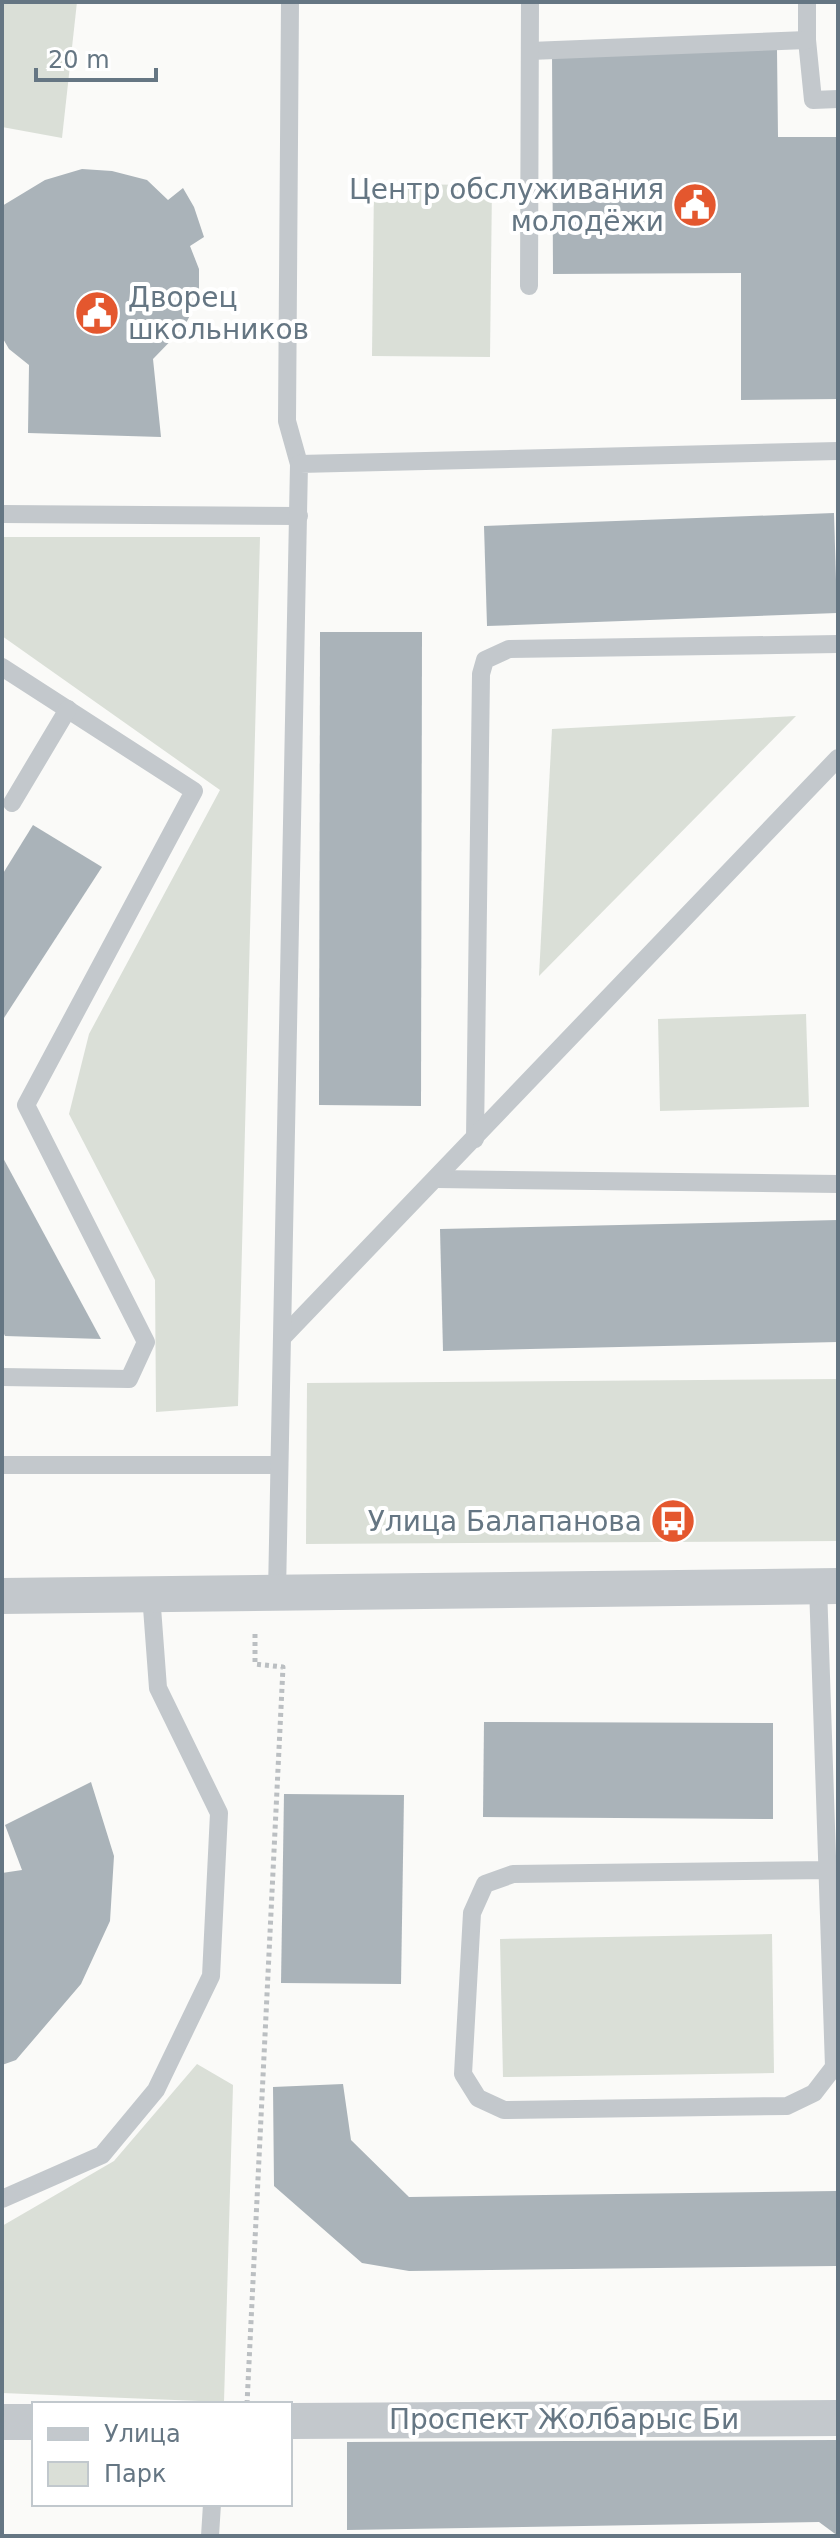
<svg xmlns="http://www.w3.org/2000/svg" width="840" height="2538" font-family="'DejaVu Sans',sans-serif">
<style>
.green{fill:#dadfd7}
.building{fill:#aab3b9}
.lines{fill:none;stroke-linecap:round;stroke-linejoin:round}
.path{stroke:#bbbfc2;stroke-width:5;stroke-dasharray:4 4;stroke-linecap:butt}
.lane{stroke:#c3c8cc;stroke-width:18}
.street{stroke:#c3c8cc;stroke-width:36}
.labels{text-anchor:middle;stroke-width:8;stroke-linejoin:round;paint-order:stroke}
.poi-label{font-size:28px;fill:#657683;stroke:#fff;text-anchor:end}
.street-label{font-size:28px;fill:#657683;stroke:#fff}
</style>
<rect width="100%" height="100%" fill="#fafaf8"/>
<g class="green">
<polygon points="2,2 77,2 62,138 2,127"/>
<polygon points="374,184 492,185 490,357 372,356"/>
<polygon points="2,537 260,537 238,1406 156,1412 155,1280 69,1114 89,1034 220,790 2,636"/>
<polygon points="796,716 539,976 552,729"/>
<polygon points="806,1014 809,1107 660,1111 658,1019"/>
<polygon points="838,1379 838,1541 306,1544 307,1383"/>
<polygon points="772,1934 774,2073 503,2077 500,1939"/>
<polygon points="197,2064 233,2085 224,2402 2,2393 2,2226 114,2161"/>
</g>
<g class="building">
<polygon points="777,50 778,137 838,137 838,399 741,400 741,273 553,274 552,51"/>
<polygon points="82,169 112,171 147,180 168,200 183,188 194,207 204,237 190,246 199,269 199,298 184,327 153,359 161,437 28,433 29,365 9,349 2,337 2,206 45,180"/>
<polygon points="834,513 837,613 487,626 484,526"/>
<polygon points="320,632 422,632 421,1106 319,1105"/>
<polygon points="33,825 102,867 2,1021 2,875"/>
<polygon points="2,1156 101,1339 5,1336 2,1330"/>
<polygon points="838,1220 838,1342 443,1351 440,1229"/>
<polygon points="484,1722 773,1723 773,1819 483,1817"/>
<polygon points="91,1782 114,1856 110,1921 81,1984 16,2060 2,2065 2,1873 22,1870 5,1825"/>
<polygon points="284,1794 404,1795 401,1984 281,1983"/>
<polygon points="343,2084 351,2140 409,2197 836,2191 836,2266 409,2271 362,2263 274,2186 273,2087"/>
<polygon points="838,2440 838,2536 819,2522 347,2530 347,2442"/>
</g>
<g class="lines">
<polyline class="path" points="247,2404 283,1667 255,1664 255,1631"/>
<g class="lane">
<polyline points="290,2 287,421 299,464"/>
<polyline points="807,2 807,40 813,100 838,99"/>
<polyline points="530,51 807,40"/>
<polyline points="529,286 530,2"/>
<polyline points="2,514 299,516"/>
<polyline points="2,667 194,791 26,1105 146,1342 129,1379 2,1377"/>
<polyline points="12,803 68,709"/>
<polyline points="475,1139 481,674 485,660 509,649 838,644"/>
<polyline points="437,1179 838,1184"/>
<polyline points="282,1338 838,758"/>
<polyline points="2,1465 279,1465"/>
<polyline points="818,1586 834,2067 814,2093 787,2106 504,2110 478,2098 463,2074 472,1913 485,1884 513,1874 830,1870"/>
<polyline points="277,1593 299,464 838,451"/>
<polyline points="2,2199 102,2155 156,2090 211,1976 219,1813 158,1688 151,1594"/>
<polyline points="210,2536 212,2504"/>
</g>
<g class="street">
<polyline points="2,1596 838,1586"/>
<polyline points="290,2421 838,2418"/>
<polyline points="2,2422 34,2422"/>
</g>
</g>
<defs>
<g id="civic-disc" transform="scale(2.3)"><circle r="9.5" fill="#e4572e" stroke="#fff"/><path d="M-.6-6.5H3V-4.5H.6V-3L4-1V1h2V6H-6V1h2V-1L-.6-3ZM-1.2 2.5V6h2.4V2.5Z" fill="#fff"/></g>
<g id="bus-disc" transform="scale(2.3)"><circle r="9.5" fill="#e4572e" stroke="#fff"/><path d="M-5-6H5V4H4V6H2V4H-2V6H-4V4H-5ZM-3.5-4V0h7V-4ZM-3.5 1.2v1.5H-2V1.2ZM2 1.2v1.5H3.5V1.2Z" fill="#fff"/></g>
</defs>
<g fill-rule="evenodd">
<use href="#civic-disc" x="695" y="205"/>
<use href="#civic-disc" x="97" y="313"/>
<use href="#bus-disc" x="673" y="1521"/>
</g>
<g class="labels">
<g class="poi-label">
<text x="664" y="199">Центр обслуживания<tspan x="664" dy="32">молодёжи</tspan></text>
<text x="128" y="307" text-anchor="start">Дворец<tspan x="128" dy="32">школьников</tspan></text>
<text x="642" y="1531">Улица Балапанова</text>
</g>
<g class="street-label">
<text x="564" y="2429">Проспект Жолбарыс Би</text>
</g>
</g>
<rect width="840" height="2538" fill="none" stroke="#657683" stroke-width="8"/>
<rect x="32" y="2402" width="260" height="104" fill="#ffffff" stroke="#c1c8cd" stroke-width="2"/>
<rect x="48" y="2428" width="40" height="12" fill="#c3c8cc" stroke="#c1c8cd" stroke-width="2"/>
<text x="104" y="2442" font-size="24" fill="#657683">Улица</text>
<rect x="48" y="2462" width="40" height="24" fill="#dadfd7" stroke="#c1c8cd" stroke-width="2"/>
<text x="104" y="2482" font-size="24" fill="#657683">Парк</text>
<path d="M36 68v12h120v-12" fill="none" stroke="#657683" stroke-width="4"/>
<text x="48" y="68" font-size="24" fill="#657683" stroke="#ffffff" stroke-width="6" paint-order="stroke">20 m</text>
</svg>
